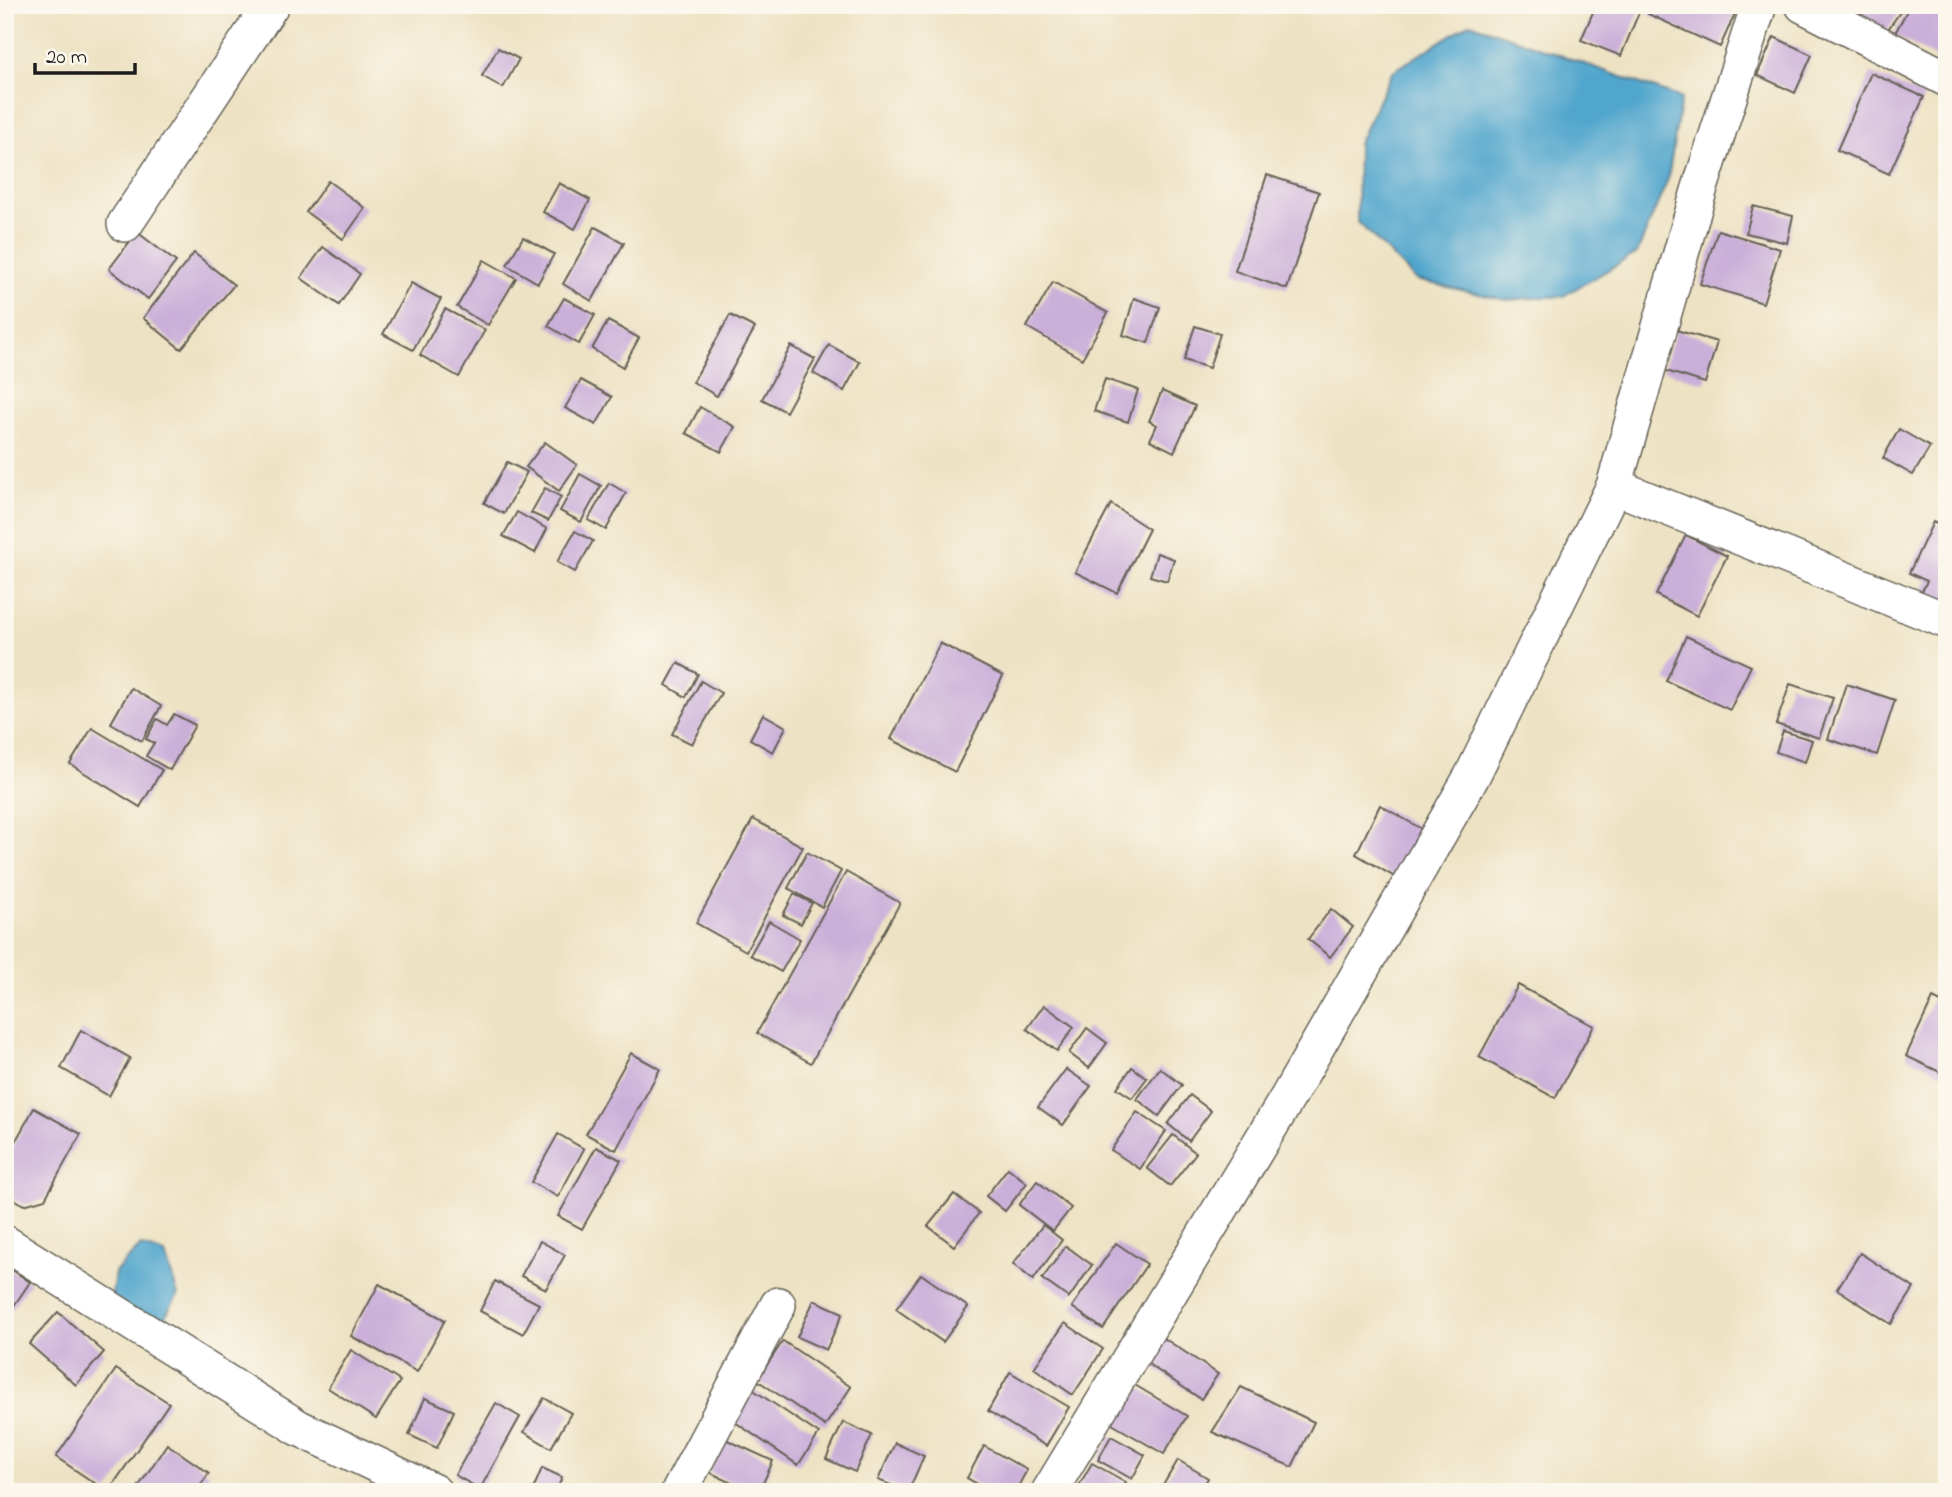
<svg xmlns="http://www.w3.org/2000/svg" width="1952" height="1497" font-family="'Indie Flower',sans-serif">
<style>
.water{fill:#51a6cd;stroke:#366174;stroke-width:2}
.building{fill:#caafd9}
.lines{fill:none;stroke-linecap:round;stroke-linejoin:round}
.minor-casing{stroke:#656156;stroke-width:38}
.minor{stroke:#fff;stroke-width:35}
</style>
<rect width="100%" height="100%" fill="#fbf7ec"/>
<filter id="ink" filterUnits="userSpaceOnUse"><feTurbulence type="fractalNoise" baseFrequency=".0143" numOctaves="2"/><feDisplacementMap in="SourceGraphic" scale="14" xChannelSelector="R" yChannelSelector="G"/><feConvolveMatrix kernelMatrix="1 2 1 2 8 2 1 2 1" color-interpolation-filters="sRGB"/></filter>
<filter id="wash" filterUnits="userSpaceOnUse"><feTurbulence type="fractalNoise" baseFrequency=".00686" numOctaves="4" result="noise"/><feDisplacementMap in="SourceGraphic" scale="28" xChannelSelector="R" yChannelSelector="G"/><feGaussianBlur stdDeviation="1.57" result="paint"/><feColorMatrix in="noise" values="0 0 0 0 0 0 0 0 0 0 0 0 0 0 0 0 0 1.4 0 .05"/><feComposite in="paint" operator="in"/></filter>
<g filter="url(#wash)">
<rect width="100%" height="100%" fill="#ede2c3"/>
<g class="water">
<path d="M1470,23l211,75 -13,81 -31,74 -74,43 -57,4 -90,-20 -59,-59 1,-77 34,-72z"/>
<path d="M141,1246l24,8 13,41 -14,23 -17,-2 -36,-16 4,-28z"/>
</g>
<g id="blocks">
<g class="building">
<path d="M1596,5h46l-21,51 -40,-16z"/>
<path d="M1652,5h87l-19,42 -72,-33z"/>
<path d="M1847,5h58l-19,27z"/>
<path d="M1910,5h25l12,6v38l-6,11 -47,-25z"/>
<path d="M1774,37l38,18 -17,38 -38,-18z"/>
<path d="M498,48l21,11 -16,29 -21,-12z"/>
<path d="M1871,73l53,24 -35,77 -52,-24z"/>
<path d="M1267,175l52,17 -32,97 -52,-18z"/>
<path d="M328,181l37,27 -22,31 -37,-27z"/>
<path d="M559,183l31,17 -15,29 -32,-17z"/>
<path d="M1753,206l40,10 -6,27 -41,-10z"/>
<path d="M595,227l29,16 -32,58 -29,-17z"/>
<path d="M1718,230l62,19 -17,54 -63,-19z"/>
<path d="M137,232l39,30 -28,37 -39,-30z"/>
<path d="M523,237l31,17 -16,29 -31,-18z"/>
<path d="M323,247l37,27 -21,31 -38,-27z"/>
<path d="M194,253l40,32 -53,64 -38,-31z"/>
<path d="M484,260l32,18 -28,47 -31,-18z"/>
<path d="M1053,282l55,31 -26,46 -55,-32z"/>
<path d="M411,283l30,16 -28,51 -30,-16z"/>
<path d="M564,298l31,17 -16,29 -31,-18z"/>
<path d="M1134,298l26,9 -12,36 -25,-8z"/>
<path d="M445,309l40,21 -26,47 -39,-22z"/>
<path d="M730,315l25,13 -38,68 -24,-14z"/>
<path d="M608,321l31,17 -16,29 -31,-18z"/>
<path d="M1195,326l25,8 -11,34 -25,-8z"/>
<path d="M1676,330l41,12 -12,41 -42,-13z"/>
<path d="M829,345l31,17 -16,29 -31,-18z"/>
<path d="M791,346l24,13 -29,53 -24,-13z"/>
<path d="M1105,379l33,11 -10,32 -34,-11z"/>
<path d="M581,380l31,17 -16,28 -31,-17z"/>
<path d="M1162,391l33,15 -21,46 -24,-12 7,-15 -8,-4z"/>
<path d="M700,407l35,20 -14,25 -35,-19z"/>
<path d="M1899,429l31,18 -17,28 -30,-17z"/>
<path d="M545,442l32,23 -18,26 -33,-24z"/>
<path d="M507,462l20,10 -23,42 -20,-11z"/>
<path d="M580,474l21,12 -20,36 -21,-11z"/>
<path d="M609,483l17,10 -20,37 -18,-10z"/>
<path d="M545,488l16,9 -13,24 -17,-8z"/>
<path d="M1111,504l38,25 -32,64 -42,-21z"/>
<path d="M517,512l30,17 -12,24 -32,-17z"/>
<path d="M1933,522l14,7v89l-31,-15 11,-22 -18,-8z"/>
<path d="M575,531l18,10 -18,31 -18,-10z"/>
<path d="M1686,535l41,21 -30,60 -41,-21z"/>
<path d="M1157,553l17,6 -7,22 -17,-5z"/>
<path d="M1686,636l65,30 -21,44 -64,-29z"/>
<path d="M940,643l63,33 -48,96 -64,-33z"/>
<path d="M678,663l20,11 -12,23 -20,-12z"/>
<path d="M701,681l20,12 -29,51 -20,-10z"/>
<path d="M1790,684l43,14 -14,40 -43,-14z"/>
<path d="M1846,684l49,16 -18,55 -49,-16z"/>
<path d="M131,688l30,18 -19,35 -31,-18z"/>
<path d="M174,714l21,11 -25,45 -24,-14 8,-13 -8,-4 11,-20 10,6z"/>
<path d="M763,714l23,13 -13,25 -23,-13z"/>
<path d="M92,728l70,42 -22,37 -70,-43z"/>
<path d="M1783,731l29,9 -7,22 -29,-10z"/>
<path d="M1380,805l52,30 -27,48 -49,-29z"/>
<path d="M753,819l50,28 -57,104 -50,-28z"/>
<path d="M807,852l34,19 -19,36 -34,-19z"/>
<path d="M846,872l54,31 -89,160 -54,-30z"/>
<path d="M794,894l18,9 -11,21 -18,-9z"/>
<path d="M1331,909l22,18 -23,30 -22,-18z"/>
<path d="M769,921l31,18 -19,33 -31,-17z"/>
<path d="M1518,985l76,41 -39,72 -76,-41z"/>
<path d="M1933,998l14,7 -3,69 -38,-18z"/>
<path d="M1044,1005l30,22 -17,24 -30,-22z"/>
<path d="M1087,1028l20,15 -18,25 -20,-15z"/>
<path d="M81,1030l49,28 -21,38 -48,-28z"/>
<path d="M631,1053l29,16 -44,81 -30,-16z"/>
<path d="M1132,1067l15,11 -15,20 -15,-10z"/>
<path d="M1160,1068l22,17 -23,31 -22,-17z"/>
<path d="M1066,1069l25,17 -28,39 -25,-18z"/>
<path d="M1190,1095l21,16 -22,30 -21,-17z"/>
<path d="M34,1108l47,26 -36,65 -21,6 -19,-10v-35z"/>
<path d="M1137,1112l29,19 -26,38 -29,-19z"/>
<path d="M558,1134l26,15 -26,48 -27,-15z"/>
<path d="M1173,1135l23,18 -26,33 -23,-18z"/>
<path d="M596,1147l25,13 -39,69 -24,-13z"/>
<path d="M1008,1168l19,15 -22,28 -19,-15z"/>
<path d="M1037,1181l34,27 -18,23 -34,-26z"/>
<path d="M954,1194l25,19 -25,33 -26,-20z"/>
<path d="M1043,1225l19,15 -29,40 -20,-16z"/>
<path d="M540,1241l25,14 -19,34 -25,-13z"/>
<path d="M1116,1243l31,21 -44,65 -31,-22z"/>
<path d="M1066,1246l26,19 -23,33 -27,-19z"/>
<path d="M1860,1253l54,35 -23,36 -54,-35z"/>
<path d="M5,1265l25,17 -25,37z"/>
<path d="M921,1274l47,33 -25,35 -47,-33z"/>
<path d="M495,1281l44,23 -16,30 -43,-23z"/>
<path d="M379,1284l66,36 -28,52 -66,-36z"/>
<path d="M814,1300l29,13 -17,37 -29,-13z"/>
<path d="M58,1312l46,40 -28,33 -47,-41z"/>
<path d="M1065,1323l38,26 -30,46 -39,-27z"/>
<path d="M1162,1337l56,37 -17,25 -56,-37z"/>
<path d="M783,1341l68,46 -26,39 -68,-46z"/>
<path d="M351,1350l49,31 -24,38 -48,-31z"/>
<path d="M116,1369l53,34 -61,89 -52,-35z"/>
<path d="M1010,1372l59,35 -23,39 -58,-35z"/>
<path d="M1128,1381l59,35 -23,38 -59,-34z"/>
<path d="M1241,1387l73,35 -22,45 -80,-35z"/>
<path d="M752,1389l67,45 -21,31 -66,-45z"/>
<path d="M425,1398l29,13 -17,37 -28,-13z"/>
<path d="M544,1398l27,15 -20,35 -27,-16z"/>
<path d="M496,1403l24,14 -40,72 -25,-14z"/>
<path d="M843,1422l29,13 -17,37 -29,-13z"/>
<path d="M1111,1436l34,19 -13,24 -34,-19z"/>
<path d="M725,1439l48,22 -14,31h-8l-42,-20z"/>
<path d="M895,1443l29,13 -16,36 -30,-12z"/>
<path d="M167,1444l42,29 -13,19h-61z"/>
<path d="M984,1446l43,24 -12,22h-23l-25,-14z"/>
<path d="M1178,1460l30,18 -8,14h-41z"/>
<path d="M1092,1463l34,19 -6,10h-33l-9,-5z"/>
<path d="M542,1468l20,9 -6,15h-24z"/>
</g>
</g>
</g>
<g filter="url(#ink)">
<use href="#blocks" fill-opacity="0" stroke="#656156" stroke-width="2"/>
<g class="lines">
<defs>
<g id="minor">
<path d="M1803,5l144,74"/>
<path d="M125,224l146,-219"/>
<path d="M1614,486l333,135"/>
<path d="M5,1243l294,185 135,64"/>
<path d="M679,1492l99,-187"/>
<path d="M1049,1492l239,-395 184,-321 142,-290 85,-295 60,-186"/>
</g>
</defs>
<use href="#minor" class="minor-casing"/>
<use href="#minor" class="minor"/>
</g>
</g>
<rect width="1952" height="1497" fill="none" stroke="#fbf7ec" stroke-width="28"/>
<path d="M35 63v10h100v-10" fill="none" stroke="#1c1c1c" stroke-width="3.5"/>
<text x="46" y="63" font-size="21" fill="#1c1c1c" stroke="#fbf7ec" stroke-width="5" paint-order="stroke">20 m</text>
</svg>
